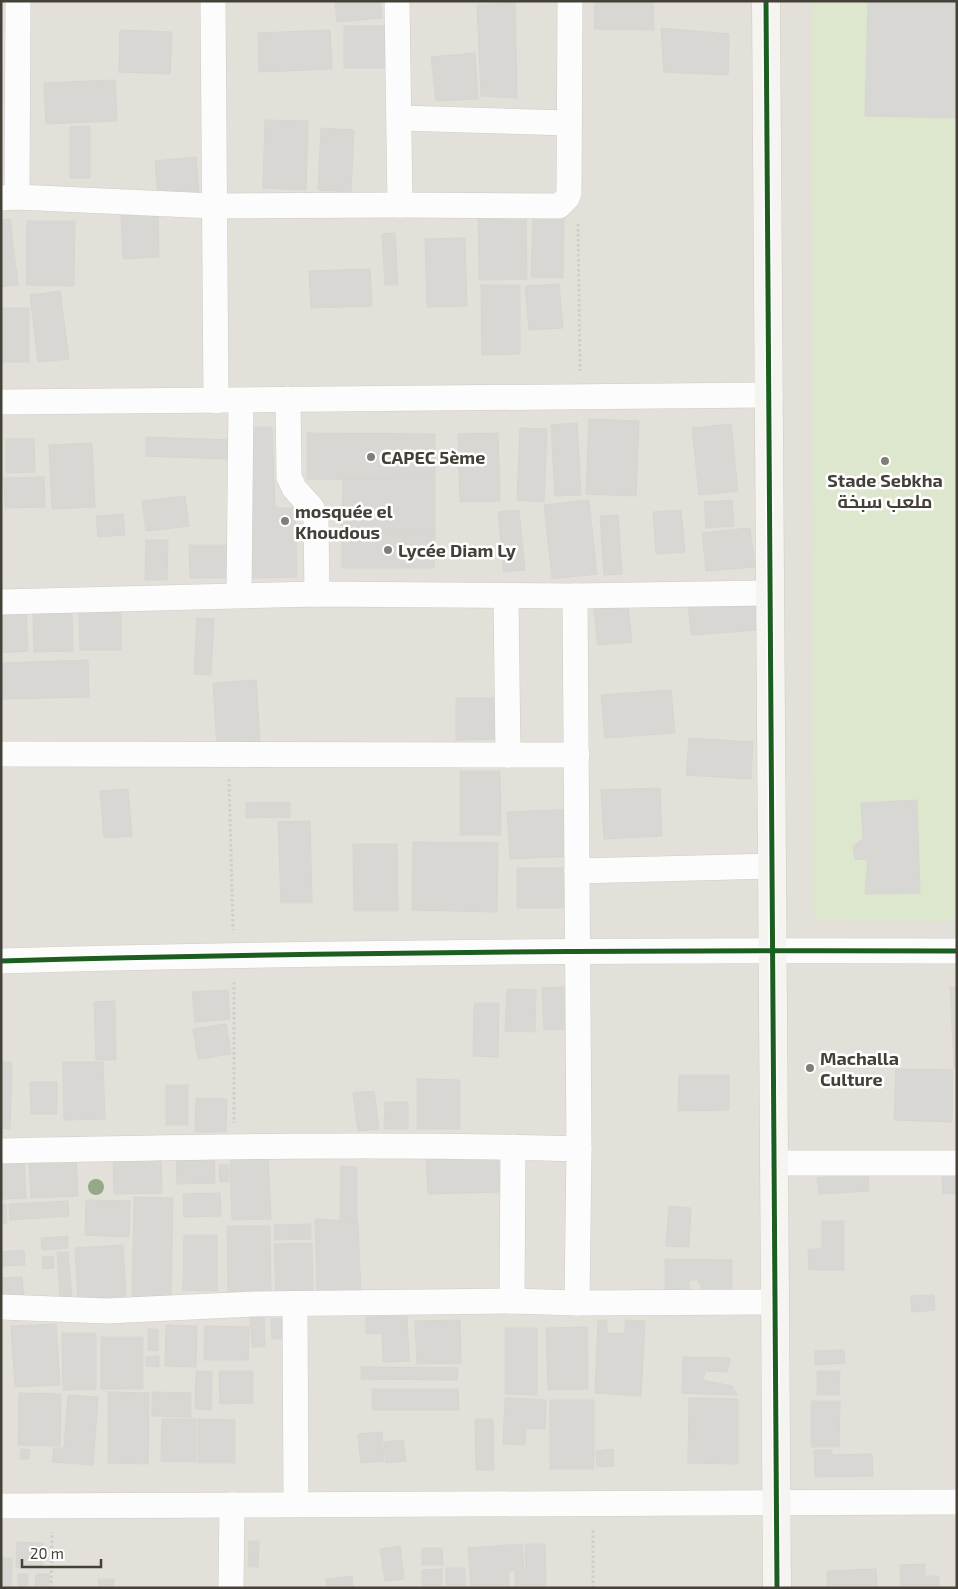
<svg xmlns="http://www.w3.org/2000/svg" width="958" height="1589" font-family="'Exo 2',Cairo,sans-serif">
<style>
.residential{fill:#e3e0d9}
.green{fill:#dde7ce}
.building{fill:#d9d7d3;stroke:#d8d5d1}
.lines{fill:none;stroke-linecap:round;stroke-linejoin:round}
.street-casing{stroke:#ceccc8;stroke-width:26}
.secondary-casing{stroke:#cecbc3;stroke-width:29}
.path{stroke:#d0cecc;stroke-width:3;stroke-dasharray:2.5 2.5;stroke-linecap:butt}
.street{stroke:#fdfcfc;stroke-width:25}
.secondary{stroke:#f5f4f0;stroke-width:28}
.cycleway-casing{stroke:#fff;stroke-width:8}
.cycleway{stroke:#1b5e20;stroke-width:5}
.tree{fill:#94a985}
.poi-dot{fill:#817d77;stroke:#fff;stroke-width:2}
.labels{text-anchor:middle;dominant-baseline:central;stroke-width:5;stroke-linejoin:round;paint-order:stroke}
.poi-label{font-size:18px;font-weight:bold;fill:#454038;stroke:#fff;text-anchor:start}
</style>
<rect width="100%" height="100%" fill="#f0eeeb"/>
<rect class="residential" x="1" y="1" width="956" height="1587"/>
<path class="green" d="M812,1h145v920l-144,-1z"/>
<g class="building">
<path d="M335,1h45l2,17 -45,4z"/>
<path d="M595,1h58l1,29 -60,-1z"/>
<path d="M868,1h89v117l-92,-2z"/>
<path d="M515,2l2,96 -36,-2 -4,-91z"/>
<rect x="344" y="26" width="48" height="42"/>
<path d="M661,28l68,6 -1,41 -64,-3z"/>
<path d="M120,30l52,2 -2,42 -51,-2z"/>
<path d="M330,30l2,39 -73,3 -1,-39z"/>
<path d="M475,53l3,46 -42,2 -5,-44z"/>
<path d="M115,80l2,41 -71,3 -2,-41z"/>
<path d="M265,120l43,1 -2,69 -43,-2z"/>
<path d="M90,126v52h-20v-51z"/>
<path d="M321,128l33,2 -3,62 -33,-2z"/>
<path d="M196,157l3,38 -41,3 -3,-37z"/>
<path d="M158,213l1,44 -36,2 -2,-44z"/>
<path d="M478,213h48l1,66 -48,1z"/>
<path d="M533,216l31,1 -1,61 -32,-1z"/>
<path d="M10,219l8,66 -17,2v-67z"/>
<path d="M27,221h48l-1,65 -48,-1z"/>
<path d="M395,233l3,52h-13l-3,-51z"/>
<path d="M465,238l2,68 -40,1 -2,-68z"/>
<path d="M370,269l2,37 -61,2 -2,-37z"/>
<path d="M559,284l4,44 -34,2 -4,-44z"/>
<path d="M481,285h39v69l-38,1z"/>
<path d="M60,291l9,68 -31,3 -8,-67z"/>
<rect x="1" y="308" width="28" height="54"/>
<path d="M589,419l50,2 -3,75 -50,-2z"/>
<path d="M577,423l4,72 -26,1 -4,-71z"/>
<path d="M731,424l7,67 -39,4 -7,-67z"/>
<path d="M247,427h25l3,81h20l2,69 -46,1z"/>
<path d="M520,428l27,1 -3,73 -27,-2z"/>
<path d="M307,433l128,1v46l-128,-1z"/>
<path d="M498,433l2,68 -40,1 -2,-68z"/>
<path d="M146,437l84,3 -1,19 -83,-3z"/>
<path d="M6,439h28l1,33 -29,1z"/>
<path d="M92,443l3,64 -43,2 -3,-64z"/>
<path d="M44,477l1,30 -40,1 -1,-30z"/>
<path d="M343,479l92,1v52l-93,-2z"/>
<path d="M185,496l4,30 -43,5 -4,-30z"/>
<path d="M589,500l8,74 -45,5 -8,-74z"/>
<path d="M732,500l2,26 -28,2 -2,-26z"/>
<path d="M519,510l6,60 -21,2 -6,-60z"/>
<path d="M681,510l4,42 -29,2 -3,-42z"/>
<path d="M123,514l2,21 -27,2 -2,-21z"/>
<path d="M618,515l4,59 -18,1 -4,-59z"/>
<path d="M750,528l5,39 -49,4 -4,-38z"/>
<path d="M342,530l93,2 -1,36h-92z"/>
<path d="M146,540h22l-1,40h-22z"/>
<path d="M189,545h38l1,33h-38z"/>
<path d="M757,595l3,35 -69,5 -3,-35z"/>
<path d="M627,598l5,44 -34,3 -5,-43z"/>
<path d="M26,607l2,44 -27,2v-45z"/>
<path d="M79,608h42v42h-41z"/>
<path d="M33,613h39l1,38 -39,1z"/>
<path d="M197,618l17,1 -3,56 -17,-1z"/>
<path d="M88,660l1,37 -88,2v-36z"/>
<path d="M256,680l4,62 -43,3 -4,-62z"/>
<path d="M671,690l4,43 -70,5 -4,-43z"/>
<path d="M456,698h44l1,41 -45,1z"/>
<path d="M689,738l64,4 -2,37 -65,-4z"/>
<path d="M460,771h40l1,64h-41z"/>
<path d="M660,788l2,48 -58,3 -3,-49z"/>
<path d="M128,789l4,47 -28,2 -4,-47z"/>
<path d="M917,800l3,93 -55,1 3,-34 -13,-1 -2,-13 10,-7 -2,-36z"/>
<path d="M290,802v15l-44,1v-15z"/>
<path d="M572,809l2,47 -64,3 -3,-47z"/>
<path d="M310,821l2,82h-31l-3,-81z"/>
<path d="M413,842l85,1 -1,69 -85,-2z"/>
<path d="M353,844h44l1,67h-44z"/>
<rect x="517" y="868" width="51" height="40"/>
<path d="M564,987l3,42 -23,1 -2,-42z"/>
<path d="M950,987h7v81h-3z"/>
<path d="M507,989l29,1 -1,42 -30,-1z"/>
<path d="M228,990l2,29 -35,3 -3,-30z"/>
<path d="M115,1001l1,59h-20l-2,-58z"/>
<path d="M474,1003h25l-1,54 -25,-1z"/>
<path d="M226,1024l5,30 -33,5 -5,-30z"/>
<path d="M1,1062h11l-2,67 -9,-1z"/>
<path d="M63,1062h40l2,57 -41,1z"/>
<path d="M896,1069l57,1 -1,52 -58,-2z"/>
<path d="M679,1075h50v35l-51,1z"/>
<path d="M417,1079l43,1v49h-43z"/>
<path d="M30,1082h27v32h-26z"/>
<rect x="166" y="1085" width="22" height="40"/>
<path d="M374,1091l5,38 -21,2 -5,-38z"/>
<path d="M196,1098l31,1 -1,33h-31z"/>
<path d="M385,1102h23v27h-24z"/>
<path d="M214,1151l1,32 -38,1 -1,-31z"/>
<path d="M498,1152l2,40 -72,2 -2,-39z"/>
<path d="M24,1154l2,44 -25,1v-44z"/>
<path d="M113,1155h48l1,38 -48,1z"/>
<path d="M76,1156l2,40 -47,2 -2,-39z"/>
<path d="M268,1158l3,61 -39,1 -2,-60z"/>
<path d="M219,1165h9l1,17h-9z"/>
<path d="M341,1166l16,1v54l-17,-1z"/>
<path d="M868,1173l1,18 -50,3 -2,-16z"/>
<path d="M942,1175h15v18l-14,1z"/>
<path d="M220,1193l1,23 -37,1 -1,-23z"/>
<path d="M134,1197l39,1 -2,100 -39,-1z"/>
<path d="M86,1200l44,1 -1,36 -44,-2z"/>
<path d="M68,1201l1,15 -59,4 -1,-16z"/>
<path d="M1,1204h5l1,19h-6z"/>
<path d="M669,1206l22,2 -2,39 -23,-1z"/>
<path d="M315,1219l43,3 3,74 -44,-1z"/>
<path d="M822,1221h22v49h-35l-1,-21h14z"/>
<path d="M311,1224v15l-36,1 -1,-15z"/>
<path d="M227,1226h43l1,67 -43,1z"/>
<path d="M184,1235h33v56l-34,-1z"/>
<path d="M68,1236v12l-26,2 -1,-12z"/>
<path d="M312,1243l1,51 -37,1 -2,-51z"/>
<path d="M123,1245l3,51 -48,3 -3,-51z"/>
<path d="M24,1250l1,15 -24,1v-14z"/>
<path d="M57,1252h11l4,44 -12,1z"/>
<path d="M53,1256l1,12 -11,1 -1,-12z"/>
<path d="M665,1259l67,1v36h-27l-7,-16h-9v15h-24z"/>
<path d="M22,1277l2,20 -23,2v-21z"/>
<path d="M934,1295l1,15 -23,2 -1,-16z"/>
<path d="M250,1316h14l1,31h-13z"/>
<path d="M407,1316l2,45 -26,1 -1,-29 -16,1v-17z"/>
<path d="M285,1318v21h-13l-1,-20z"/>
<path d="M460,1320l1,43 -44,1 -2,-43z"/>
<path d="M598,1320h9v13l18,1v-14l20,1 -4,75 -46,-3z"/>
<path d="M56,1324l4,61 -45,2 -4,-61z"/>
<path d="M166,1325l31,1 -1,41 -31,-1z"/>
<path d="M205,1326l44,1 -1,33h-44z"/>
<path d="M587,1327l1,62 -40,1 -2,-62z"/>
<path d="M505,1328h32v67l-32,-1z"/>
<path d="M148,1329h10v22l-10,-1z"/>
<path d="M62,1333h34v56l-33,1z"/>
<rect x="101" y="1337" width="42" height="52"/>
<path d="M844,1350l1,13 -30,2v-14z"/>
<path d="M159,1356v11l-13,-1v-9z"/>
<path d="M683,1357l47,1 -3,14 -21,-1 -4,9 30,6 5,9 -55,-2z"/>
<path d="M361,1367l97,1 -1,12 -96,-1z"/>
<path d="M196,1371l16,1 -1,38 -16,-1z"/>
<path d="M219,1371h34v32l-33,1z"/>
<path d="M817,1371h23l-1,24h-22z"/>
<path d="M372,1389h86l1,21h-87z"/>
<path d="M108,1392l41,1 -1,71 -40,-1z"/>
<path d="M152,1392l39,1v24l-39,-1z"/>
<path d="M19,1393l42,1 -1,52 -42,-1z"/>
<path d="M68,1395l30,2 -5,68 -41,-3 2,-14h10z"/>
<path d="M505,1398l41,2 -1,29 -19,-1 -1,17 -22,-1z"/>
<path d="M689,1398l49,1v65l-50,-1z"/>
<rect x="550" y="1400" width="44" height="69"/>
<path d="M811,1401h29l-1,46h-28z"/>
<path d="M162,1419h34v43l-35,-1z"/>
<path d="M198,1419l37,1v43h-37z"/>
<path d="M475,1419h18l1,51h-18z"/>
<path d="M382,1432l2,29 -23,2 -3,-29z"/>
<path d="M403,1440l3,21 -20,2 -2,-21z"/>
<path d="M21,1449l9,1 -1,9h-9z"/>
<path d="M613,1449l1,17 -17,1 -1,-16z"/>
<path d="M814,1450h18v5l40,-1 1,22 -58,1z"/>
<path d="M249,1541h10l-1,26h-10z"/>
<path d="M17,1542l26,1v25l-27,-1z"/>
<path d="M522,1544l2,26 -16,1 2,17h-39l-3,-40z"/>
<path d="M525,1544h20l1,44h-31v-17h11z"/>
<path d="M400,1546l4,33 -19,2 -5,-32z"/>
<path d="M422,1548h20l1,17h-21z"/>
<path d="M1,1558h11l-1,30h-10z"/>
<path d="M925,1564v12h14v12h-38l-1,-23z"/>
<rect x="446" y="1568" width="19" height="20"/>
<path d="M442,1569v19h-20v-18z"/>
<path d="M876,1569l1,19h-50v-17z"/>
<rect x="18" y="1574" width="10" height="14"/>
<path d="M36,1574h13v13l-14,-1z"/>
<path d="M352,1576l1,12h-26l-1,-9z"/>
<path d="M98,1579h16v9h-15z"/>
</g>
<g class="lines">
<defs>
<g id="street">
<path d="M213,1l3,400"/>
<path d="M397,1l3,204"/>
<path d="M399,118l170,5"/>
<path d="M17,197l1,-196"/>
<path d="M1,198l16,-1 196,9 187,-1 159,1 8,-8 2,-5 1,-192"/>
<path d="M288,399l1,78 5,11 18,20 4,11 1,75"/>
<path d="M1,402l769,-7"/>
<path d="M239,595l2,-194"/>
<path d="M506,596l2,159"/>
<path d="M575,596l4,553 -2,154"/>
<path d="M1,602l316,-8 258,2 195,-3"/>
<path d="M1,754l576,1"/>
<path d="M577,871l195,-5"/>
<path d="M1,961c319,-9 637,-11 956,-10"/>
<path d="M1,1151c193,-4 385,-8 578,-2"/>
<path d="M774,1163h183"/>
<path d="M512,1301l1,-154"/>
<path d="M295,1304l1,200"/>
<path d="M1,1307l106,4 147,-7 258,-3 65,2 198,-1"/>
<path d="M1,1506l956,-4"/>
<path d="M231,1588l1,-83"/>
</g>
<path id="secondary" d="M766,1l11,1587"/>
</defs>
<use href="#street" class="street-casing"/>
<use href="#secondary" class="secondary-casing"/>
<g class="path">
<path d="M578,224l2,147"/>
<path d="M229,779l4,151"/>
<path d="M234,982v141"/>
<path d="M51,1588l1,-56"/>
<path d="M593,1588v-59"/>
</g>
<use href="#street" class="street"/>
<use href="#secondary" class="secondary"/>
<defs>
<g id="cycleway">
<path d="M766,1l11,1587"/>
<path d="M1,961c319,-9 637,-11 956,-10"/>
</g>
</defs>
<use href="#cycleway" class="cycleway-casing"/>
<use href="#cycleway" class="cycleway"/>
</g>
<circle class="tree" cx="96" cy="1187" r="8"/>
<g class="poi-dot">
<circle cx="371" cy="457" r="5"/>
<circle cx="885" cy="461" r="5"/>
<circle cx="285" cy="521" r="5"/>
<circle cx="388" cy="550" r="5"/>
<circle cx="810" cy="1068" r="5"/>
</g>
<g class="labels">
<g class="poi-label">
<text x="381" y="457">CAPEC 5ème</text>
<text x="885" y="480" text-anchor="middle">Stade Sebkha<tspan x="885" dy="21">ملعب سبخة</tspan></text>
<text x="295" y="511">mosquée el<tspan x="295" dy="21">Khoudous</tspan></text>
<text x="398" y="550">Lycée Diam Ly</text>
<text x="820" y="1058">Machalla<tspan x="820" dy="21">Culture</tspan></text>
</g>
</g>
<rect width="958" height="1589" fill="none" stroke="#454038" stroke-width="5"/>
<path d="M22 1559v8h79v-8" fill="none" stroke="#454038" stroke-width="2.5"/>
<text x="30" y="1559" font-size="15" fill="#454038" stroke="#ffffff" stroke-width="4" paint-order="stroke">20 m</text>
</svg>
